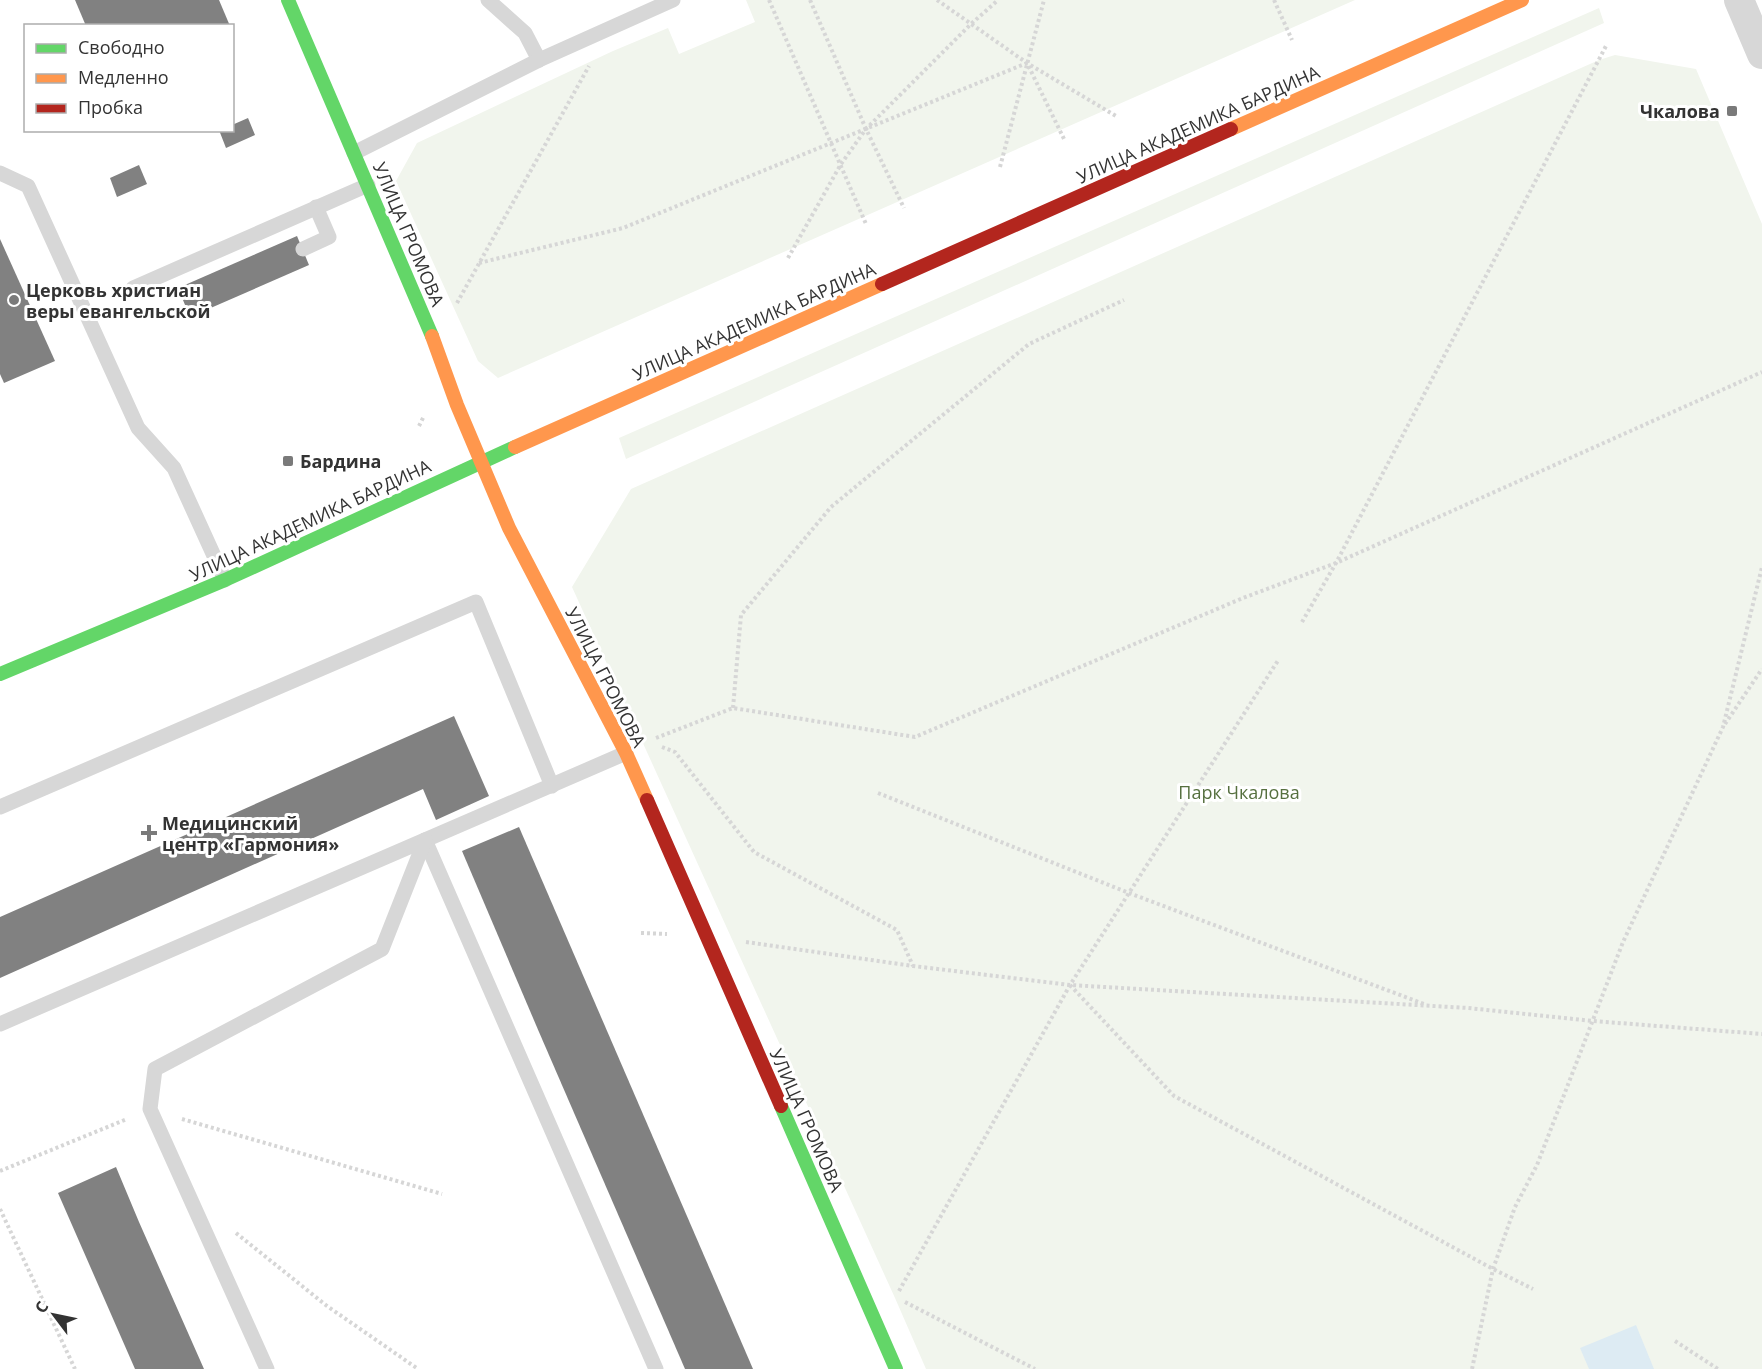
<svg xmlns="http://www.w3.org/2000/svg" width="1762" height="1369" font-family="'Open Sans',sans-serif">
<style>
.green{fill:#f1f5ed}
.water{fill:#ddebf3}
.building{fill:#818181}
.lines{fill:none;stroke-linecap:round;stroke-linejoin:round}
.path{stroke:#d6d6d6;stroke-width:4;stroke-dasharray:3 3;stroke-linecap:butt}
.lane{stroke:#d7d7d7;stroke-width:15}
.street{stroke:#d7d7d7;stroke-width:30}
.fast{stroke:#63d668;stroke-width:14}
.slow{stroke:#ff974d;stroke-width:14}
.jam{stroke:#b3261e;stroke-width:14}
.poi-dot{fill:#7a7a7a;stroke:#fff;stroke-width:2}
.labels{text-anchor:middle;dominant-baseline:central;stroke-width:6;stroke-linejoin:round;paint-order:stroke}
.poi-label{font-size:18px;font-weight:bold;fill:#333;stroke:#fff;text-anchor:start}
.street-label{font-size:18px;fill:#333;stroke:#fff}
.park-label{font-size:18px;fill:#56703f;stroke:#fff}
</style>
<rect width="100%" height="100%" fill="#fff"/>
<g class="green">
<path d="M746,0h609l-857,378 -20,-17 -82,-180 21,-38 196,-92 55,-23 11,26 76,-32z"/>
<path d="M1599,8l5,15 -978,436 -7,-21z"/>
<path d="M1615,55l81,14 66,155v1145h-836l-31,-71 -323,-711 59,-98 968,-429z"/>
</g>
<path class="water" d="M1636,1325l18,44h-65l-9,-21z"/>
<g class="building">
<path d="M75,0h144l11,26h-144z"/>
<path d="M248,118l7,17 -29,13 -7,-18h13v-5z"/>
<path d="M139,165l8,19 -30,13 -7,-19z"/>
<path d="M297,236l12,29 -119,52 -12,-29z"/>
<path d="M0,239l55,122 -51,22 -4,-9z"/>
<path d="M454,716l35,80 -53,24 -13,-31 -423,189v-61z"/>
<path d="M519,827l234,542h-68l-146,-337 -77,-181z"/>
<path d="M116,1167l23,55 65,147h-69l-77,-176z"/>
</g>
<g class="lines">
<g class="path">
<path d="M769,0l97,224"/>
<path d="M810,0l56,129 38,79"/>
<path d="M937,0l90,63 89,53"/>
<path d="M1274,0l18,40"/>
<path d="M1000,167l44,-167"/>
<path d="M788,258l53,-94 25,-35 105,-105 27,-24"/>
<path d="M479,263l144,-35 404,-165 37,76"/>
<path d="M457,303l132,-237"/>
<path d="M419,426l5,-10"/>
<path d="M1302,622l34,-59 271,-519"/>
<path d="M733,708l8,-93 90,-108 198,-163 95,-44"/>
<path d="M1725,724l37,-55"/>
<path d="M656,738l77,-30 182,29 328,-139 93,-35 426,-191"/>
<path d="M662,747l13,5 79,100 143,78 16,36"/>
<path d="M878,793l251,100 295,111"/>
<path d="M641,933l26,1"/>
<path d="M746,942l167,24 157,19 398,23 125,13 169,13"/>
<path d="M1070,985l104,111 319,173 40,20"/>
<path d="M182,1119l260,75"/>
<path d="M0,1171l127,-52"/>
<path d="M0,1209l75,160"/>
<path d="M236,1233l91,73 91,63"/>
<path d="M899,1291l171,-306 209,-326"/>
<path d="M905,1302l130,67"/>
<path d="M1675,1341l43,28"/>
<path d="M1472,1369l21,-100 22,-62 22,-42 86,-223 100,-215 39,-160"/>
</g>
<g class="lane">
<path d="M488,0l37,33 14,27"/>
<path d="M354,153l185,-93 134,-60"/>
<path d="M0,173l28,13 110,242 36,40 51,112"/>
<path d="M303,249l26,-12 -13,-30"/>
<path d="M133,288l235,-103"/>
<path d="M0,807l476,-205 76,184"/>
<path d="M425,840l231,529"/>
<path d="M0,1024l626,-271"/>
<path d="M267,1369l-117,-260 5,-40 227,-120 43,-109"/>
</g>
<path class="street" d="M1739,0l23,54"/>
<g class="fast">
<path d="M288,0l144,336"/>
<path d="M0,674l225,-94 290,-133"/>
<path d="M781,1106l115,263"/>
</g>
<g class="slow">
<path d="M1231,129l291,-129"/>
<path d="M432,336l25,69 52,123 117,225 21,47"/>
<path d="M515,447l367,-163"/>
</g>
<g class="jam">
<path d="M882,284l349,-155"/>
<path d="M647,800l134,306"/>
</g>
</g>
<g class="poi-dot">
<rect x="1726" y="105" width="12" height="12" rx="3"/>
<circle cx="14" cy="300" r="6"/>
<rect x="282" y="455" width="12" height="12" rx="3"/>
<path d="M146 824h6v6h6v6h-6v6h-6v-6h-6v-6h6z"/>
</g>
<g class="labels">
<g class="poi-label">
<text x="1720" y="111" text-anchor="end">Чкалова</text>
<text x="26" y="290">Церковь христиан<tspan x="26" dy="21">веры евангельской</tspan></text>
<text x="300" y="461">Бардина</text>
<text x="162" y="823">Медицинский<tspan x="162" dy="21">центр «Гармония»</tspan></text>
</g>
<g class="street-label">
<text transform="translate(1198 124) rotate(-24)">УЛИЦА АКАДЕМИКА БАРДИНА</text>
<text transform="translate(409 234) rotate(67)">УЛИЦА ГРОМОВА</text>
<text transform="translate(754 321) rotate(-24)">УЛИЦА АКАДЕМИКА БАРДИНА</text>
<text transform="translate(310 520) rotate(-25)">УЛИЦА АКАДЕМИКА БАРДИНА</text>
<text transform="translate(606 677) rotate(63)">УЛИЦА ГРОМОВА</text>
<text transform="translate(807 1120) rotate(66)">УЛИЦА ГРОМОВА</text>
</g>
<g class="park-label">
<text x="1239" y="792">Парк Чкалова</text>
</g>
</g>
<rect x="24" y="24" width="210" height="108" fill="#ffffff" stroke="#adadad" stroke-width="1.5"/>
<rect x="36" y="44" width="30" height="9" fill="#63d668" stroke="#adadad" stroke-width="1.5"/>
<text x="78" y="54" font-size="18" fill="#333333">Свободно</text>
<rect x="36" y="74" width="30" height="9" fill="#ff974d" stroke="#adadad" stroke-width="1.5"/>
<text x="78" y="84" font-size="18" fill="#333333">Медленно</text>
<rect x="36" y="104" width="30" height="9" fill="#b3261e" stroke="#adadad" stroke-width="1.5"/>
<text x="78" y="114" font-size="18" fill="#333333">Пробка</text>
<g transform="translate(54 1315) rotate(302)" stroke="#ffffff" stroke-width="4.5" paint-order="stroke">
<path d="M0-4.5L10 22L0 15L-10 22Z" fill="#333333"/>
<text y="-9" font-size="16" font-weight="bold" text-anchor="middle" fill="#333333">С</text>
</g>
</svg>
